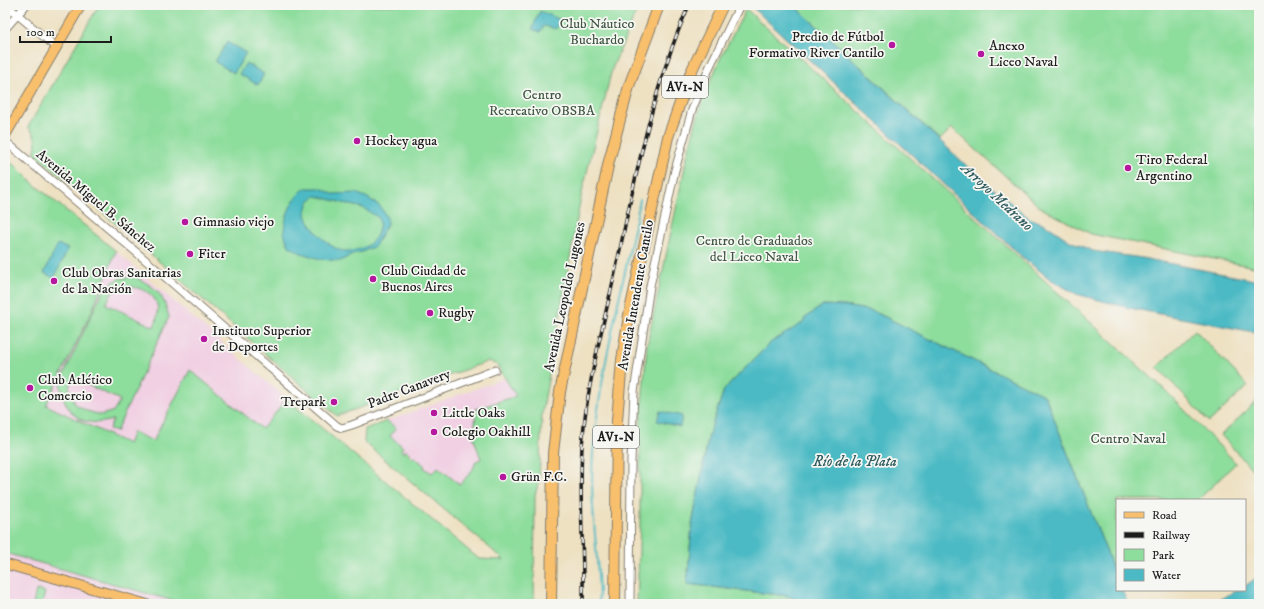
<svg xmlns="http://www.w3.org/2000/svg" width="1264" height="609" font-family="'IM FELL DW Pica',serif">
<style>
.built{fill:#f1d0e3}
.green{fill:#8ddd9c;stroke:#547c5c;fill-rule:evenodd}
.water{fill:#4cbac4;stroke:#346b70;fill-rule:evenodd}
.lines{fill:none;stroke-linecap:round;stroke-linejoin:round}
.stream{stroke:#4cbac4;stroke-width:2}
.minor-casing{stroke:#857e6f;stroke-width:9}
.major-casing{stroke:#857e6f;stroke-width:11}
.highway-casing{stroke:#857e6f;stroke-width:12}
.minor{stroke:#fff;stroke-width:7}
.major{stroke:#f8bf6c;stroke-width:9}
.highway{stroke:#f8bf6c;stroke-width:10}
.rail-casing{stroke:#1c1c1c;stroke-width:3.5}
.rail{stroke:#f6f6f2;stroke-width:2;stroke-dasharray:6;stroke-linecap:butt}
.poi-dot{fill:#b5179e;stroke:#f6f6f2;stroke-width:1.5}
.labels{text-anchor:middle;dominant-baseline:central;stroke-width:3.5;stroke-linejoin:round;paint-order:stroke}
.shield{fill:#f6f6f2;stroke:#5d5d5c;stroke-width:1}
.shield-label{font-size:13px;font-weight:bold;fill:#1c1c1c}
.park-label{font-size:14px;fill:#3e5642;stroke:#f6f6f2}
.poi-label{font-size:14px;fill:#1c1c1c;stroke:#f6f6f2;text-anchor:start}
.street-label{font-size:14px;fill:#1c1c1c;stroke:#f6f6f2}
.water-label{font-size:15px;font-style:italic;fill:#2f5b5f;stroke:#f6f6f2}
</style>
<rect width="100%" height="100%" fill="#f6f6f2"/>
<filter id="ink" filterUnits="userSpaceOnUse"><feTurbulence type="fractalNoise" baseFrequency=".025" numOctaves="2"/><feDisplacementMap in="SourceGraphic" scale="8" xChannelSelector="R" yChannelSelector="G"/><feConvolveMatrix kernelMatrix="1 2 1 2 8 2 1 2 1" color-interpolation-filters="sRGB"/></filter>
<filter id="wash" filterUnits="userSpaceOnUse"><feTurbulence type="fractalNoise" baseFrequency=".012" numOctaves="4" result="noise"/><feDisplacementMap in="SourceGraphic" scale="16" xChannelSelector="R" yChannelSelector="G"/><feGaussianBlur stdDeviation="0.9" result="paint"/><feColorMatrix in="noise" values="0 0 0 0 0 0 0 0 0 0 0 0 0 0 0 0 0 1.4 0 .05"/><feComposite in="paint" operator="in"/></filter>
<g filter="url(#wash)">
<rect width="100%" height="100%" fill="#eee1c2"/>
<g class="built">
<path d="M116,251l171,148 -25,30 -72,-59 -37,71 -25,3 -82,-39 46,-94z"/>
<path d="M505,378l11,18 -42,43 7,20 -5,2 -2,8 -14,16 -21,-18 -6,7 -9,-6 1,-1 -19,-17 -3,3 -3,-3 3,-3 -13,-11 -3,-15z"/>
<path d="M5,553l179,51h-179z"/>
</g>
<g class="green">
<path d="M99,5h540l-27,64 -31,128 -39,217 -3,67 -4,14 -1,109h-350l-179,-51v-379l5,-10h4l21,21 81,66 -24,60 -46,94 82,39 5,-12 20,9 37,-71 72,59 25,-30 192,160 25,1 -140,-118 1,-13 22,-8 9,7 -6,8 13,11 -2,3 2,3 3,-3 6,7h3l10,9 -1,2 8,5 6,-6 22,18 13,-16 3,-8 5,-2 -7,-20 2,-30 40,-13 -19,-31 -8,-4 -152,55 -303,-263c4,-11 1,-19 -6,-26z"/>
<path d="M794,5h465v263l-168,-34 -50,-26 -89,-80 -12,12z"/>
<path d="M746,9l419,381 71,73 -38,37h-81v78l-72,-182 -172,-85 -29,-5 -21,-1 -19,14 1,3 -35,21 -46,47 -15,44 -17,91 -5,59 101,12 19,8h-170l3,-84v-94l7,-81 41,-193 13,-48 18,-43z"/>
<path d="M135,277c22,11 28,16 34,40l-53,115 -7,-3 4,-9c-32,9 -49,-6 -53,-38l44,-94 16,-10zM125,286c26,2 40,15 29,41l-48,-23 6,-11zM72,378l48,22 -6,11 -13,4 -14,-4 -12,-7 -6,-16z"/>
<path d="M1195,330l53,56 -39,36 -52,-55z"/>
<path d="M1259,399v78l-38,-42z"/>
<path d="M36,590l9,2 -3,12h-9z"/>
</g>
<g class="water">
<path d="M750,5h44l187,174 48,39 16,6 25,17 23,10 49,7 117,23v52l-130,-25 -53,-14 -26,-15 -29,-23z"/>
<path d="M540,11l21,9 -5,9 -12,-3 -4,6 -8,-3z"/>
<path d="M227,42l19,11 -12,20 -19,-11z"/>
<path d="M246,63l18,11 -6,11 -19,-11z"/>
<path d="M306,188h15l12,6 23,-1 12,5 12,8 7,12v6l-12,22 -13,6 -10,2 -11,7 -21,-2 -19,-6 -12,-7c-2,-5 -5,-11 -5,-15 1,-16 9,-35 22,-43zM316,196l47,12 16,10c3,21 -12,33 -34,33 -13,0 -38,-25 -39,-38 0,-3 2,-8 3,-12z"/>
<path d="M58,244l10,5 -14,29 -10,-5z"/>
<path d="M823,305l21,1 29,5 172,85 72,182v12h5l5,12 3,2h-323l-19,-8 -101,-12 5,-59 17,-91 15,-44 46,-47 34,-21v-3z"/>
<path d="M660,411l22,5 -2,11 -23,-6z"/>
<path d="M1259,576v28h-48l26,-14h8v-4z"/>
</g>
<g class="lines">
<path class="stream" d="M599,604c0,-51 -10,-100 -6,-151 7,-86 31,-169 47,-253"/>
</g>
</g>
<g filter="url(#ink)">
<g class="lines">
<defs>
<g id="minor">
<path d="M6,5l50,42"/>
<path d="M5,29l21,-24"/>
<path d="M5,141l144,122 188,163 5,2 10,-3 143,-55"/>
<path d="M630,604l1,-143 3,-69 16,-106 25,-116 17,-60 18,-44 30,-61"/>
</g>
<g id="major">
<path d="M5,136l76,-131"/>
<path d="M5,564l141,40"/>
</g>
<g id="highway">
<path d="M551,604l2,-151 7,-61 49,-231 20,-75 30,-81"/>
<path d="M615,604l2,-184 5,-60 7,-45 39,-178 23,-65 32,-67"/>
</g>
</defs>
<use href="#minor" class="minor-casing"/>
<use href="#major" class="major-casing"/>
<use href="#highway" class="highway-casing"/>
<use href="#minor" class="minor"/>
<use href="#major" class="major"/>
<use href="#highway" class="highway"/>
<defs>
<path id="rail" d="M583,604c1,-52 -4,-105 -1,-157 4,-60 21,-120 34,-179 19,-89 36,-179 73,-263"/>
</defs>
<use href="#rail" class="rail-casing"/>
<use href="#rail" class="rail"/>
</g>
</g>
<g class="poi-dot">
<circle cx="892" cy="45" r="4"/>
<circle cx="981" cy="54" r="4"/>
<circle cx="357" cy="141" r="4"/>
<circle cx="1128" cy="168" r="4"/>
<circle cx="185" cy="222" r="4"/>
<circle cx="190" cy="254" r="4"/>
<circle cx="373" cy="279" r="4"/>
<circle cx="54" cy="281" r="4"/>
<circle cx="430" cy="313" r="4"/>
<circle cx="204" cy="339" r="4"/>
<circle cx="30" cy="388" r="4"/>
<circle cx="334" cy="402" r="4"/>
<circle cx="434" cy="413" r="4"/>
<circle cx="434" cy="432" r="4"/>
<circle cx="503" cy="477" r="4"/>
</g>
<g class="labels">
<g class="shield">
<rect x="662" y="76" width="46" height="22" rx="3"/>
<rect x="593" y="426" width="46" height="22" rx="3"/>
</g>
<g class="shield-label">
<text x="685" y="87">AV1-N</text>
<text x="616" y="437">AV1-N</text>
</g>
<g class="park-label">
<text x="597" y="24">Club Náutico<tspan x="597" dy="16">Buchardo</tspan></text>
<text x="542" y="95">Centro<tspan x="542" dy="16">Recreativo OBSBA</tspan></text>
<text x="754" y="241">Centro de Graduados<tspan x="754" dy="16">del Liceo Naval</tspan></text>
<text x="1128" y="439">Centro Naval</text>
</g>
<g class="poi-label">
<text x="884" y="37" text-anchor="end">Predio de Fútbol<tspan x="884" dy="16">Formativo River Cantilo</tspan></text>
<text x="989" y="46">Anexo<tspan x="989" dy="16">Liceo Naval</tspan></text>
<text x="365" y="141">Hockey agua</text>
<text x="1136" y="160">Tiro Federal<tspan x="1136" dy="16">Argentino</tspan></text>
<text x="193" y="222">Gimnasio viejo</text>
<text x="198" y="254">Fiter</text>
<text x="381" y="271">Club Ciudad de<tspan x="381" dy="16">Buenos Aires</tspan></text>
<text x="62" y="273">Club Obras Sanitarias<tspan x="62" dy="16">de la Nación</tspan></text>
<text x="438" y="313">Rugby</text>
<text x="212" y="331">Instituto Superior<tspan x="212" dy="16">de Deportes</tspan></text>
<text x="38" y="380">Club Atlético<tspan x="38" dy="16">Comercio</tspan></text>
<text x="326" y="402" text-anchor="end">Trepark</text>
<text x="442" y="413">Little Oaks</text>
<text x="442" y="432">Colegio Oakhill</text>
<text x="511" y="477">Grün F.C.</text>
</g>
<g class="street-label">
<text transform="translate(96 201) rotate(40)">Avenida Miguel B. Sánchez</text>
<text transform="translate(636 295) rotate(-80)">Avenida Intendente Cantilo</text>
<text transform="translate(565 297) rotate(-78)">Avenida Leopoldo Lugones</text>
<text transform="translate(409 389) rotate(-21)">Padre Canavery</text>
</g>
<g class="water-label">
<text transform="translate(997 197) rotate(43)">Arroyo Medrano</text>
<text x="855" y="461">Río de la Plata</text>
</g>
</g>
<rect width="1264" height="609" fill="none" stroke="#f6f6f2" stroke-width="20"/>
<rect x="1116" y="499" width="130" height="92" fill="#f6f6f2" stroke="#9f9f9c"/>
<rect x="1124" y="512" width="20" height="6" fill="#f8bf6c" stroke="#9f9f9c"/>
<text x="1152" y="519" font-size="12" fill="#1c1c1c">Road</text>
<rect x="1124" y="532" width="20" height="6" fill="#1c1c1c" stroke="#9f9f9c"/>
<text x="1152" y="539" font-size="12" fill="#1c1c1c">Railway</text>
<rect x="1124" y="549" width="20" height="12" fill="#8ddd9c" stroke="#9f9f9c"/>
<text x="1152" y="559" font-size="12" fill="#1c1c1c">Park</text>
<rect x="1124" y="569" width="20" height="12" fill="#4cbac4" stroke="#9f9f9c"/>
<text x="1152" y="579" font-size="12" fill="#1c1c1c">Water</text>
<path d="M20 36v6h91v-6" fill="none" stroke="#1c1c1c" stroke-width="2"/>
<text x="26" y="36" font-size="12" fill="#1c1c1c" stroke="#f6f6f2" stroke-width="3" paint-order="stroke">100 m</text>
</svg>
